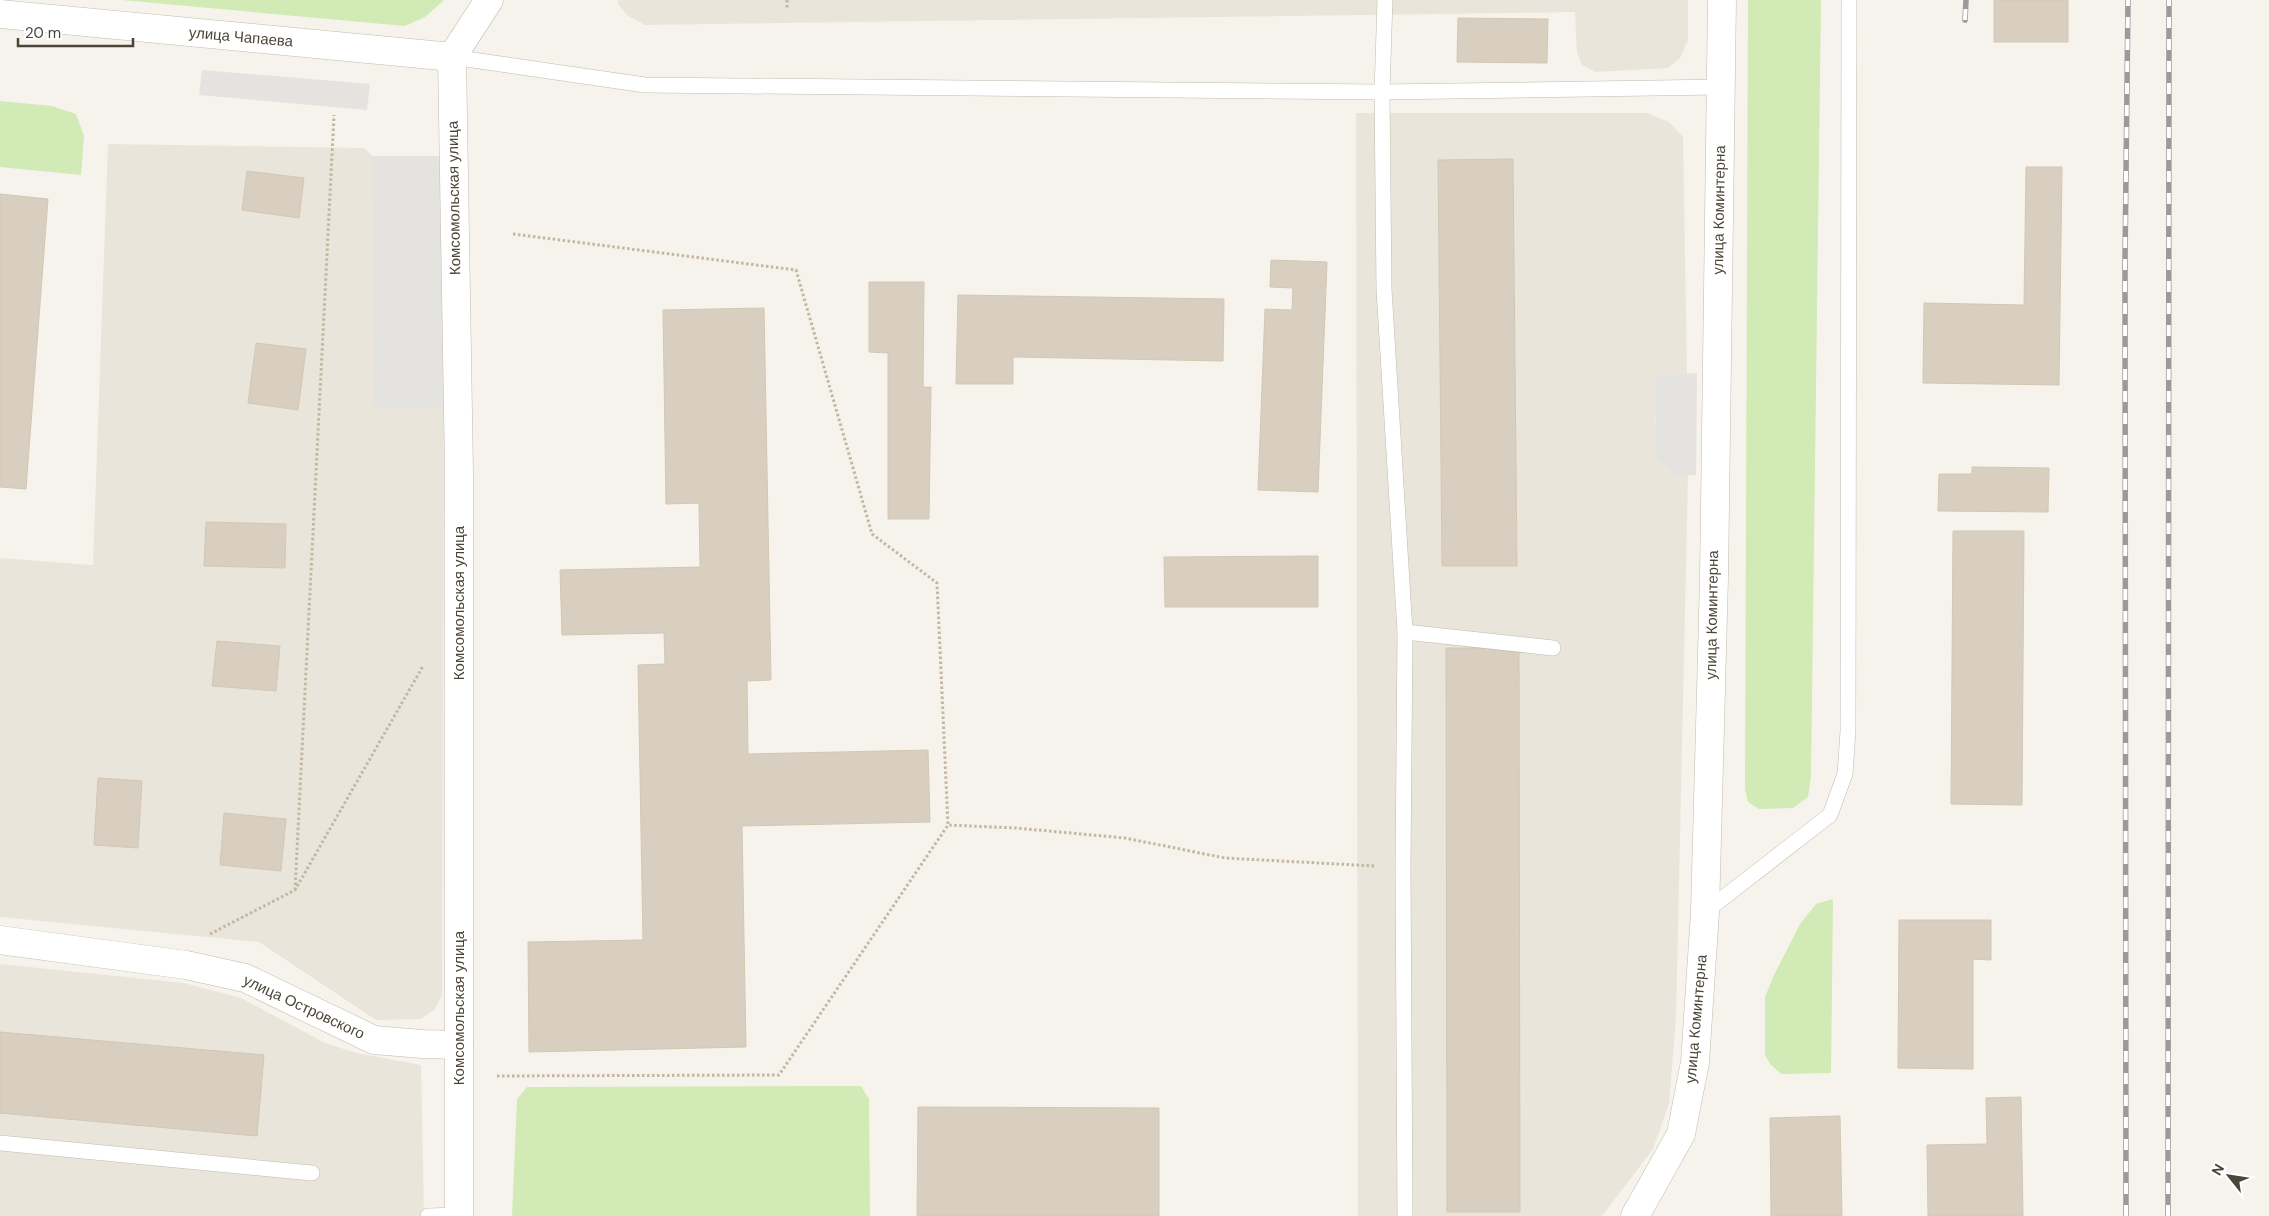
<svg xmlns="http://www.w3.org/2000/svg" width="2269" height="1216" font-family="'DM Sans',sans-serif">
<style>
.residential{fill:#eae5da}
.green{fill:#d2eab5}
.parking{fill:#e5e3e0}
.building{fill:#d8cfc1;stroke:#d3c7b4}
.lines{fill:none;stroke-linecap:round;stroke-linejoin:round}
.service-casing{stroke:#c2bbae;stroke-width:16}
.minor-casing{stroke:#c2bbae;stroke-width:29}
.tertiary-casing{stroke:#c2bbae;stroke-width:29}
.path{stroke:#c4b79f;stroke-width:3;stroke-dasharray:2.5 2.5;stroke-linecap:butt}
.service{stroke:#fff;stroke-width:15}
.minor{stroke:#fff;stroke-width:28}
.tertiary{stroke:#fff;stroke-width:28}
.rail-casing{stroke:#9a9a9a;stroke-width:5.5}
.rail{stroke:#fff;stroke-width:4;stroke-dasharray:11;stroke-linecap:butt}
.labels{text-anchor:middle;dominant-baseline:central;stroke-width:4.5;stroke-linejoin:round;paint-order:stroke}
.street-label{font-size:15px;fill:#4b4439;stroke:#fff}
</style>
<rect width="100%" height="100%" fill="#f6f3ec"/>
<g class="residential">
<path d="M618,0h1070v40l-8,18 -12,10 -73,4 -13,-7 -5,-12 -2,-41 -930,13 -17,-9 -10,-12z"/>
<path d="M1356,113h291l22,9 14,15 4,237 -32,2 1,82 19,18 13,-1 -12,543 -7,86 -16,45 -51,67h-244z"/>
<path d="M108,144l256,4 8,8 1,251h71l-2,589 -8,14 -13,9 -45,1 -117,-78 -259,-25v-359l93,7z"/>
<path d="M0,964l184,19 57,15 84,45 31,10 65,12 3,151h-424z"/>
</g>
<g class="green">
<path d="M122,0h322l-19,17 -20,9z"/>
<path d="M1748,0h73l-10,776 -3,21 -15,11 -34,1 -11,-7 -3,-13z"/>
<path d="M0,101l52,5 24,8 8,22 -3,39 -81,-8z"/>
<path d="M1833,899l-2,174 -50,1 -11,-10 -5,-9v-58l9,-22 26,-51 16,-20z"/>
<path d="M861,1086l8,13 1,117h-358l5,-117 10,-12z"/>
</g>
<g class="parking">
<path d="M202,70l168,14 -3,26 -168,-15z"/>
<path d="M372,156h71l1,251h-71z"/>
<path d="M1697,373l-1,102 -21,1 -19,-18 -1,-82z"/>
</g>
<g class="building">
<rect x="1994" y="0" width="74" height="42"/>
<path d="M1458,18l90,1 -1,44 -90,-1z"/>
<path d="M1513,159l4,407h-75l-4,-406z"/>
<path d="M2026,167h36l-3,218 -136,-2 1,-80 100,2z"/>
<path d="M247,171l57,7 -5,40 -57,-8z"/>
<path d="M0,194l48,5 -22,290 -26,-2z"/>
<path d="M1271,260l56,2 -9,230 -60,-2 7,-181 27,1 1,-22 -23,-1z"/>
<path d="M869,282h55l-1,105h8l-2,132h-41v-166l-19,-1z"/>
<path d="M958,295l266,4 -1,62 -210,-4v27h-57z"/>
<path d="M764,308l7,372 -24,1 1,73 180,-4 2,72 -188,4 4,221 -217,5 -1,-110 115,-2 -5,-275 27,-1 -1,-31 -102,2 -2,-65 140,-3 -1,-64 -33,1 -3,-194z"/>
<path d="M256,343l50,6 -8,61 -50,-7z"/>
<path d="M1972,467l77,1 -1,44 -110,-1 1,-37h33z"/>
<path d="M206,522l80,2 -1,44 -81,-2z"/>
<path d="M1953,531h71l-2,274 -71,-1z"/>
<path d="M1318,556v51h-153l-1,-50z"/>
<path d="M217,641l63,5 -4,45 -64,-5z"/>
<path d="M1446,648h73l1,564h-73z"/>
<path d="M98,778l44,3 -4,67 -44,-3z"/>
<path d="M224,813l62,6 -5,52 -61,-6z"/>
<path d="M1899,920h92v40l-18,-1v110l-75,-1z"/>
<path d="M0,1032l264,23 -7,81 -257,-23z"/>
<path d="M2021,1097l2,119h-95l-1,-71 60,-1 -1,-46z"/>
<path d="M918,1107l241,1v108h-242z"/>
<path d="M1840,1116l2,100h-71l-1,-98z"/>
</g>
<g class="lines">
<defs>
<g id="service">
<path d="M1385,0l-3,92 2,197 21,343 -2,235 2,349"/>
<path d="M452,57l193,28 737,7 339,-5"/>
<path d="M1405,632l148,16"/>
<path d="M1705,912l125,-97 15,-41 3,-43 1,-731"/>
<path d="M0,1143l312,30"/>
<path d="M428,1216l31,-1"/>
</g>
<g id="minor">
<path d="M0,14l452,43"/>
<path d="M0,940l186,25 59,13 129,62 48,4 37,1"/>
<path d="M459,1216v-744l-7,-415 37,-57"/>
</g>
<path id="tertiary" d="M1635,1216l46,-82 14,-72 10,-150 9,-334 8,-578"/>
</defs>
<use href="#service" class="service-casing"/>
<use href="#minor" class="minor-casing"/>
<use href="#tertiary" class="tertiary-casing"/>
<g class="path">
<path d="M787,0v8"/>
<path d="M513,234l283,36 76,264 65,49 11,242"/>
<path d="M295,890l39,-775"/>
<path d="M210,934l85,-44 128,-224"/>
<path d="M497,1076l282,-1 169,-250 68,3 109,10 100,20 150,8"/>
</g>
<use href="#service" class="service"/>
<use href="#minor" class="minor"/>
<use href="#tertiary" class="tertiary"/>
<defs>
<g id="rail">
<path d="M1965,20l1,-20"/>
<path d="M2126,1216l-1,-954 3,-262"/>
<path d="M2168,1216l1,-1216"/>
</g>
</defs>
<use href="#rail" class="rail-casing"/>
<use href="#rail" class="rail"/>
</g>
<g class="labels">
<g class="street-label">
<text transform="translate(241 37) rotate(5)">улица Чапаева</text>
<text transform="translate(454 198) rotate(-91)">Комсомольская улица</text>
<text transform="translate(1719 210) rotate(-89)">улица Коминтерна</text>
<text transform="translate(459 603) rotate(-90)">Комсомольская улица</text>
<text transform="translate(1712 615) rotate(-89)">улица Коминтерна</text>
<text transform="translate(304 1007) rotate(25)">улица Островского</text>
<text transform="translate(459 1008) rotate(-90)">Комсомольская улица</text>
<text transform="translate(1696 1019) rotate(-85)">улица Коминтерна</text>
</g>
</g>
<g transform="translate(2229 1176) rotate(300)" stroke="#ffffff" stroke-width="4" paint-order="stroke">
<path d="M0-4L9 19L0 12L-9 19Z" fill="#4b4439"/>
<text y="-8" font-size="14" font-weight="bold" text-anchor="middle" fill="#4b4439">N</text>
</g>
<path d="M18 38v8h115v-8" fill="none" stroke="#4b4439" stroke-width="2.5"/>
<text x="25" y="38" font-size="15" fill="#4b4439" stroke="#ffffff" stroke-width="4" paint-order="stroke">20 m</text>
</svg>
